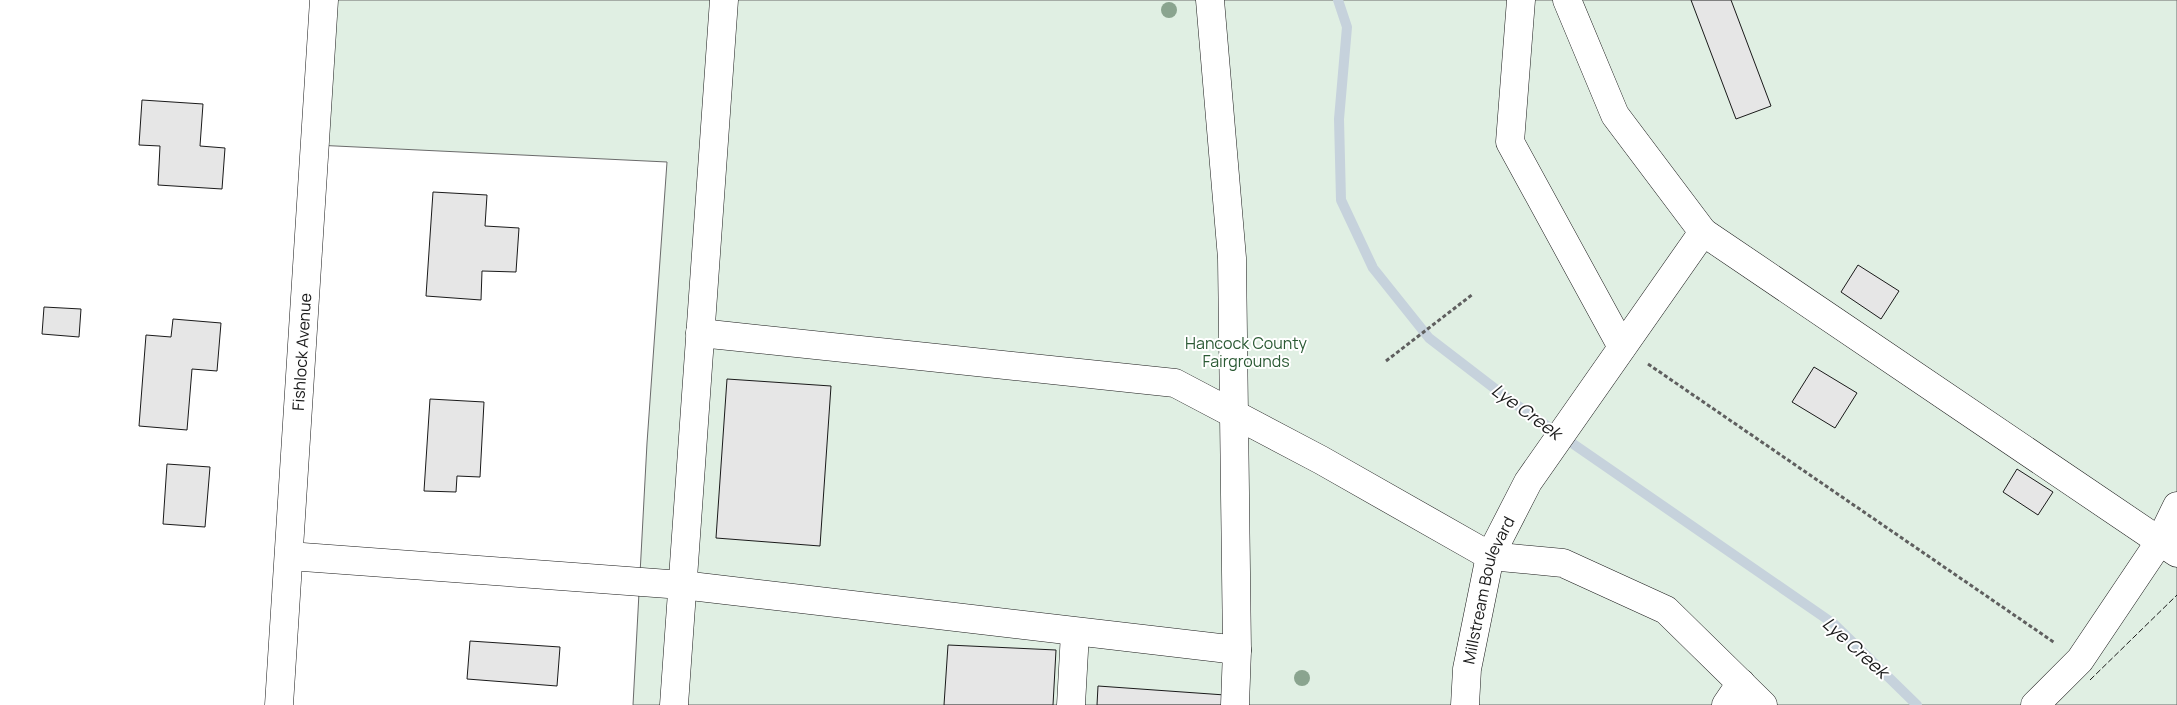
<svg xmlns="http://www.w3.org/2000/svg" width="2177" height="705" font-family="Manrope,sans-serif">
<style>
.green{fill:#e0efe3;stroke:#6a6a6a}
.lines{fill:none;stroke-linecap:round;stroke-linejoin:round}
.stream{stroke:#c6d2dc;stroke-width:10}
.building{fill:#e6e6e6;stroke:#1a1a1a}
.minor-casing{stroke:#1a1a1a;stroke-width:29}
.path{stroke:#5f5f5f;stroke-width:3;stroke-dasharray:4 2.5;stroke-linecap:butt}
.minor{stroke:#fff;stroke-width:28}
.fence{stroke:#1a1a1a;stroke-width:1;stroke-dasharray:6 2.5;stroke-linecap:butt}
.tree{fill:#8aa48f}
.labels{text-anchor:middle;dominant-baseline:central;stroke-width:4;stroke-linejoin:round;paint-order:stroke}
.park-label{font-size:16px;fill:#2b5a34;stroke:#fff}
.street-label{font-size:16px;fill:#1a1a1a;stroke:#fff}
.water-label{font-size:18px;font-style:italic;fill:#1a1a1a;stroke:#fff}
</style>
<rect width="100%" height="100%" fill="#fff"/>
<path class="green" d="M325,0h1852v705h-1544l14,-262 20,-281 -352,-17z"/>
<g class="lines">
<path class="stream" d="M1338,0l9,27 -8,92 2,81 32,68 56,70 82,63 323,223 83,81"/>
</g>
<g class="building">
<path d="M1691,0h40l40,106 -35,13z"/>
<path d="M142,100l61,4 -3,42 25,2 -3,41 -64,-4 2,-39 -21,-1z"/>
<path d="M433,192l54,3 -2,31 34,2 -3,44 -34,-1 -1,29 -55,-4z"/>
<path d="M1858,265l41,26 -18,28 -40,-27z"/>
<path d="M44,307l37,2 -2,28 -37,-3z"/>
<path d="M173,319l48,4 -4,48 -25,-2 -5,61 -48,-4 7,-91 25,2z"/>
<path d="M1814,367l43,26 -22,35 -43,-26z"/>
<path d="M727,379l104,7 -11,160 -104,-8z"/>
<path d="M430,399l54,3 -4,75 -23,-1 -1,16 -32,-1z"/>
<path d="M167,464l43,3 -5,60 -42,-3z"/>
<path d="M2017,469l36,23 -15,23 -35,-23z"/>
<path d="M470,641l90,6 -3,39 -90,-7z"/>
<path d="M948,645l108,5 -3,55h-109z"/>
<path d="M1098,686l127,9v10h-128z"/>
</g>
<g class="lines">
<defs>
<g id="minor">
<path d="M1521,0l-11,142 112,205"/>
<path d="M1567,0l48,115 88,117"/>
<path d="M700,333l475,50 146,77 169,96 73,7 103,47 97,95"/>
<path d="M289,556l393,29 555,65 -5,-392 -22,-258"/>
<path id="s1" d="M279,705l45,-705"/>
<path d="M674,705l50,-705"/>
<path d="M1071,705l4,-72"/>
<path d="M1235,705l2,-55"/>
<path id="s2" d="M1465,705l2,-36 23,-113 38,-74 175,-250 474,321"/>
<path d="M1726,705l15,-22"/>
<path d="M2035,705l45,-45 80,-119 17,-35"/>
</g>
</defs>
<use href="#minor" class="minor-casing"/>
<g class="path">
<path d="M1386,361l87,-67"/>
<path d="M1648,364l407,279"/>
</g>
<use href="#minor" class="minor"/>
<path class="fence" d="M2090,680l87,-85"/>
</g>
<g class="tree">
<circle cx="1169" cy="10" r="8"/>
<circle cx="1302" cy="678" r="8"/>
</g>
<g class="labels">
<g class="park-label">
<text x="1246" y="343">Hancock County<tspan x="1246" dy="18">Fairgrounds</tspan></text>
</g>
<g class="street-label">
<text stroke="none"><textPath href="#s1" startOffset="354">Fishlock Avenue</textPath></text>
<text stroke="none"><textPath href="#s2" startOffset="118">Millstream Boulevard</textPath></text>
</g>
<g class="water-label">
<text transform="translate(1527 411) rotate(36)">Lye Creek</text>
<text transform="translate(1856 647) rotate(42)">Lye Creek</text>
</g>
</g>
</svg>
